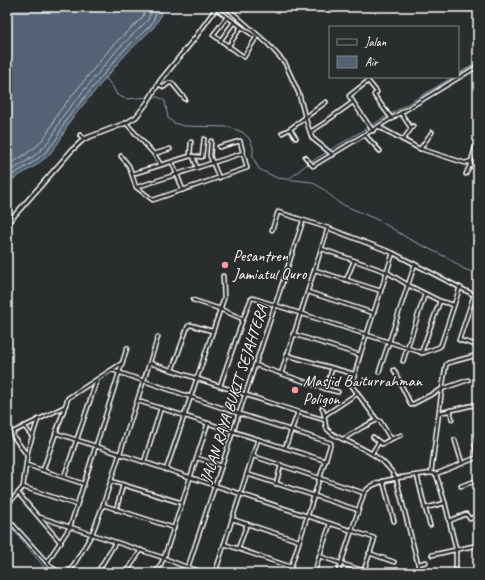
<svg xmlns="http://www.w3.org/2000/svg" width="485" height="580" font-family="Caveat,sans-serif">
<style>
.water{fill:#526474;stroke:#97a2ac}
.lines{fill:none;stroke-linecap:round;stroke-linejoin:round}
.shore{stroke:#bac1c7;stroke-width:1}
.stream{stroke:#97a2ac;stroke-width:1}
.minor-casing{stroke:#fff;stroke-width:5.5}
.tertiary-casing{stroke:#fff;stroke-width:6}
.minor{stroke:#2a2d2e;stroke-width:2.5}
.tertiary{stroke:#2a2d2e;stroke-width:3}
.poi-dot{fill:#ff9aa2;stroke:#2a2d2e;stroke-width:1.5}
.labels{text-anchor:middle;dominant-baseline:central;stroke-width:3;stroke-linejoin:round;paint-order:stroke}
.poi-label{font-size:16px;fill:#fff;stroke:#2a2d2e;text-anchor:start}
.street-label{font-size:16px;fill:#fff;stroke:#2a2d2e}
</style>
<rect width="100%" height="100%" fill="#2a2d2e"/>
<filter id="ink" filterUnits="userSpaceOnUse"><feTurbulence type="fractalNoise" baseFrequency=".025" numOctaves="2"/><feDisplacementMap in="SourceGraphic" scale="8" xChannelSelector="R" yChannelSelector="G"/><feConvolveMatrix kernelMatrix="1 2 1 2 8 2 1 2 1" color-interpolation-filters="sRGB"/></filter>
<g filter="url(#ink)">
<path class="water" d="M7,7h156l-4,12 -5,8 -29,28 -56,67 -10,20 -11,14 -13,10 -28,17z"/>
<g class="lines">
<g class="shore">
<path d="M7,166l19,-12 12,-9 9,-11 11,-21 55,-68 29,-27 5,-11"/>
<path d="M7,173l23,-14 12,-10 10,-12 10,-20 56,-68 29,-28 7,-14"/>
<path d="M7,178l25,-15 13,-10 11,-13 10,-20 56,-68 29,-27 8,-18"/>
</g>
<g class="stream">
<path d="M458,74l20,-12"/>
<path d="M105,77l8,10 4,8 9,4 23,-2"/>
<path d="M152,97h6l7,4 3,17 6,5 10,3 45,1 13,5 7,6 4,9v11l6,11 18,9 35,4 11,7 16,14 41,18 29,18 39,19 16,11 14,5"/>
<path d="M330,150l123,-73"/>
<path d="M289,179l17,-14 21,-13"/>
<path d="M7,522l42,51"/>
</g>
<defs>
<g id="minor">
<path d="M226,7l41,36 18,20 14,31 6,23 7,21 21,17"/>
<path d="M216,9c13,9 26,19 40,28v1l-12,19 -31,-22 14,-18"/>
<path d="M220,41l14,-19"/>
<path d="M228,47l13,-20"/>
<path d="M158,84l6,3 5,-4h3l13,16"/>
<path d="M401,113l10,15"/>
<path d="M126,123l28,31 7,11"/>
<path d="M379,127l41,22 12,-17"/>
<path d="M290,129l6,9"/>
<path d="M373,131l-24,-35 19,-15 9,11 -3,3 18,24"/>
<path d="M310,132l16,-10 2,-2 25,-18"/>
<path d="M282,133l8,-4 36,-27"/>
<path d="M80,135l4,4"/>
<path d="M365,135l15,16"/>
<path d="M478,138l-8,27 8,4"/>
<path d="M403,140l10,-14"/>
<path d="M211,141l-1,15 9,22"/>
<path d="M421,149l44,14 6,-2"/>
<path d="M154,154l16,-5"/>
<path d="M121,156l8,10 7,21 17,13 94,-32 -7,-27 -21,6"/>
<path d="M190,156l1,-14"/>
<path d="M193,156l4,12"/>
<path d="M305,157l8,9 165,-100"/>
<path d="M172,162l11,28"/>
<path d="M132,174l58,-18 12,1 2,-18"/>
<path d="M466,174l4,-9"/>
<path d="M137,187l106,-34"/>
<path d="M272,230l6,-18 50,16 65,25 85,44"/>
<path d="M478,247l-1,2h1"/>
<path d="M322,249l65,23 21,13 32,16 14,4"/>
<path d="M315,270l66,21"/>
<path d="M346,280l8,-19"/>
<path d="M308,292l65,21"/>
<path d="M474,295l-15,45 17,5"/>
<path d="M193,300l27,9 23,10"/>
<path d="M478,331c-1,6 -4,15 0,20"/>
<path d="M293,334l67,21"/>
<path d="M421,353l19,-52"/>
<path d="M286,355l68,19"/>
<path d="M403,361l22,-67"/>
<path d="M150,363l148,49 27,8"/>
<path d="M256,365l70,24 12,3"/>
<path d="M112,370l128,44 91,29 -42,130"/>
<path d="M172,370l16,-44 3,-1 21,6"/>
<path d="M394,370l17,35 31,-16 26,-9"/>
<path d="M379,372l36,-108"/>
<path d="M281,374l47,-146"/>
<path d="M353,381l7,-26 33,-102"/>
<path d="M220,386l23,-67 8,-20 2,-1 170,55 16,-6 2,-2 19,-58"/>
<path d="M352,386l25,34 3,1 11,18 10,-4"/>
<path d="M326,389l6,-20"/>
<path d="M138,401l188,60"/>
<path d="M322,408c4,8 2,16 5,21 5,6 15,10 22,13 19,9 36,17 47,36l22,86 8,-2"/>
<path d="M450,410l2,9"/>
<path d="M439,413l39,-9"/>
<path d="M325,415l33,-22"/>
<path d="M38,419l-10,31 -5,37 -5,6 43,50"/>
<path d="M24,426l8,10"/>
<path d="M56,433l318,105v3l-11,32"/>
<path d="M373,437l9,7 9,-5"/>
<path d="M343,439l20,-12 14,-7"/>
<path d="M455,440l7,23"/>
<path d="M285,448l13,-36"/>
<path d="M372,453l7,-11"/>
<path d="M27,455l-14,-19v-4l51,-25"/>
<path d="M253,456l111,37"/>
<path d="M478,457l-3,-12 3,-2"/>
<path d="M197,458l25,8"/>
<path d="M144,462l17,-54"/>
<path d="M27,465l57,19"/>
<path d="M43,470l25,-72 54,-35"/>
<path d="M166,470l56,-166 2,-6 -1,-22"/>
<path d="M431,473l11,-84 4,-24 2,-2 26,-7 2,1v3"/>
<path d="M247,474l111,36"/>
<path d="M436,474l9,29 11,46v24"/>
<path d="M417,475l8,33 20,-5"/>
<path d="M64,477l33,-97"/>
<path d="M111,481l71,22"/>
<path d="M383,481l11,40"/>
<path d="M276,484l5,-19"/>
<path d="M461,486l17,-6"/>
<path d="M23,487l54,18"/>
<path d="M7,505l11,-12"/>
<path d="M103,505l71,23"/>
<path d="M425,508l5,17"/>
<path d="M116,510l7,-25"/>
<path d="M40,517l124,41 17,7 24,8"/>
<path d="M7,518l44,49 10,6"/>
<path d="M232,519l67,22"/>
<path d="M449,521l17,-7 4,5 8,-4"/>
<path d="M224,544l67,23"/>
<path d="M238,549l9,-25"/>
<path d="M369,553l25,9"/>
<path d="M432,555l46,-10"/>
<path d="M319,556l51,17"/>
<path d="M47,562l23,-35 57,-179"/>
<path d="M418,564l2,9"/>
<path d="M69,573l23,-39 11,-29 55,-168"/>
<path d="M97,573l18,-30"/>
<path d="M126,573l15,-23"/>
<path d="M156,573l8,-15 44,-135"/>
<path d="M186,573l117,-352"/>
<path d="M215,573l43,-134"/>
<path d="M314,573l16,-49"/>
<path d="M338,573l26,-80c9,-15 50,-17 67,-20l5,1 42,-17"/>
</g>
<path id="tertiary" d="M7,224l65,-74 12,-11 42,-16 10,-6 11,-14 13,-22 35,-43 22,-31"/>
</defs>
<use href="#minor" class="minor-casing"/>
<use href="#tertiary" class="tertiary-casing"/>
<use href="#minor" class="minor"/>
<use href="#tertiary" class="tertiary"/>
</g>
</g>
<g class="poi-dot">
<circle cx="225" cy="265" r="4"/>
<circle cx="295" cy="390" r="4"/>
</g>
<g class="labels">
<g class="poi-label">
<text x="233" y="256">Pesantren<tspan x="233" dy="18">Jamiatul Quro</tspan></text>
<text x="303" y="381">Masjid Baiturrahman<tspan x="303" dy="18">Poligon</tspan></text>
</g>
<g class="street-label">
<text transform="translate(234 394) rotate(-72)">JALAN RAYA BUKIT SEJAHTERA</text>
</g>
</g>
<rect width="485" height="580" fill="none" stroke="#2a2d2e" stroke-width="24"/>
<rect x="12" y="12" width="461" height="556" fill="none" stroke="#fff" stroke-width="1.5" filter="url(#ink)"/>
<rect x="329" y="26" width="130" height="52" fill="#2a2d2e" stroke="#7f8182"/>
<rect x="337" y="39" width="20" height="6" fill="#2a2d2e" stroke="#7f8182"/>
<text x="365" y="46" font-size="12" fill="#ffffff">Jalan</text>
<rect x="337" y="56" width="20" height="12" fill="#526474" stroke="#7f8182"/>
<text x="365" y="66" font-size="12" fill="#ffffff">Air</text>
</svg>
